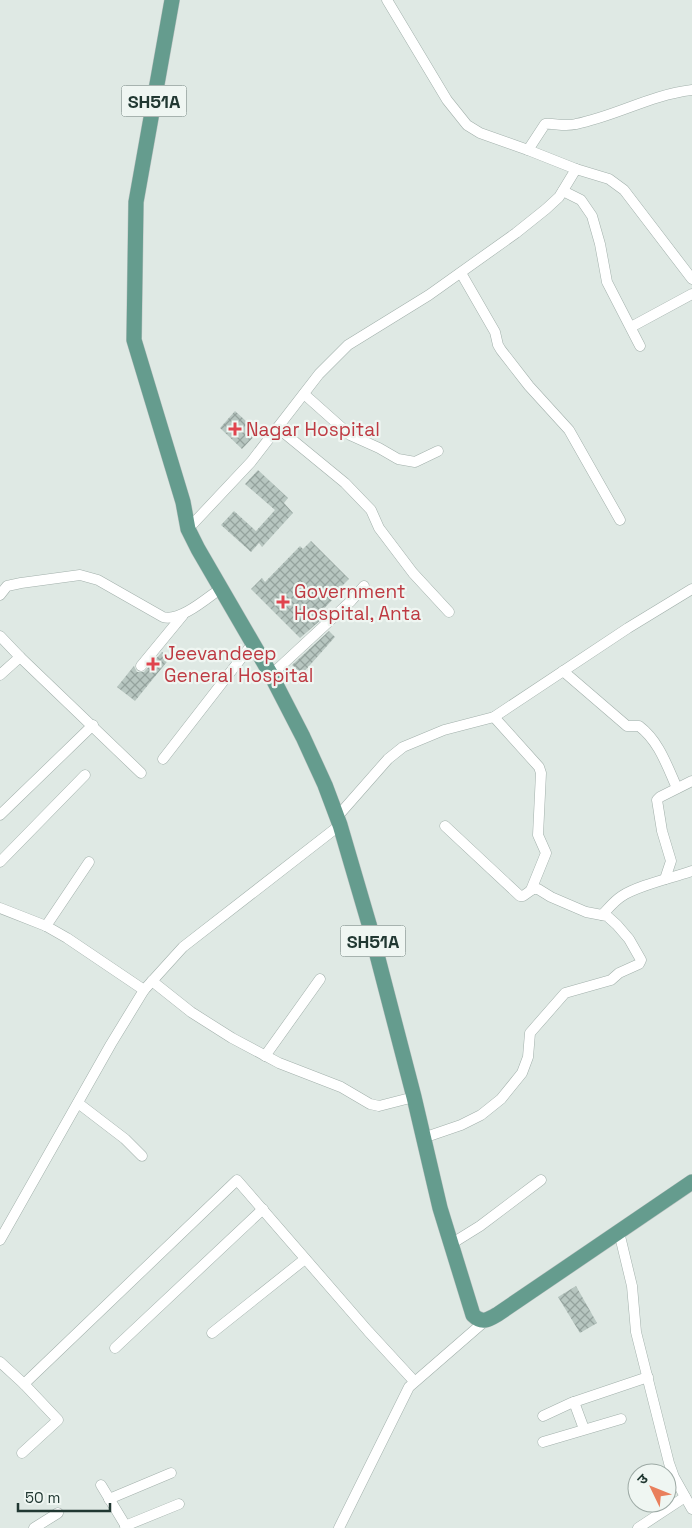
<svg xmlns="http://www.w3.org/2000/svg" width="692" height="1528" font-family="'Space Grotesk','Noto Sans Devanagari',sans-serif">
<style>
.building{fill:url(#building-cross-hatch)}
.lines{fill:none;stroke-linecap:round;stroke-linejoin:round}
.minor-casing{stroke:#a2b0ab;stroke-width:11}
.primary-casing{stroke:#bcc3c2;stroke-width:16}
.minor{stroke:#fff;stroke-width:10}
.primary{stroke:#659c8e;stroke-width:15}
.health-dot{fill:#e0444e;stroke:#eff6f2;stroke-width:2}
.labels{text-anchor:middle;dominant-baseline:central;stroke-width:4.5;stroke-linejoin:round;paint-order:stroke}
.shield{fill:#eff6f2;stroke:#5f716c;stroke-width:1}
.shield-label{font-size:18px;font-weight:bold;fill:#213832}
.health-label{font-size:19px;fill:#be3a42;stroke:#eff6f2;text-anchor:start}
</style>
<defs>
<pattern id="building-cross-hatch" width="8" height="8" patternUnits="userSpaceOnUse" patternTransform="scale(1.25)"><rect width="8" height="8" fill="#b7c6c0"/><path d="M0 0l8 8M0 8l8-8" fill="none" stroke="#94a29d"/></pattern>
</defs>
<rect width="100%" height="100%" fill="#dfe9e4"/>
<g class="building">
<path d="M235,411l23,21 -16,17 -22,-21z"/>
<path d="M258,470l30,28 -4,5 9,10 -31,34 -3,-4 -8,9 -30,-27 13,-14 22,20 19,-21 -30,-26z"/>
<path d="M311,541l38,38 -18,18 2,2 -14,15 4,4 -23,20 -49,-49 11,-11 3,4 35,-36 3,3z"/>
<path d="M329,631l6,6 -33,37 -10,-9z"/>
<path d="M162,652l8,6 -35,43 -18,-14 17,-21 3,6h7z"/>
<path d="M576,1286l21,37 -17,10 -22,-36z"/>
</g>
<g class="lines">
<defs>
<g id="minor">
<path d="M387,0l60,100 20,25 13,8 48,17 48,19 33,10 15,11 68,89"/>
<path d="M528,150l17,-26c10,-1 19,3 31,0 40,-8 74,-29 116,-34"/>
<path d="M563,191l18,9 11,16 8,28 7,38 33,64"/>
<path d="M461,273l34,59 3,13 3,5 28,36 40,44 51,90"/>
<path d="M631,327l61,-33"/>
<path d="M304,394l46,41 29,13 19,11 17,3 23,-11"/>
<path d="M278,428l67,55 26,27 8,18 34,45 36,39"/>
<path d="M188,529l63,-67 68,-88 29,-29 81,-50 87,-62 30,-24 13,-12 17,-28"/>
<path d="M0,595l7,-9 14,-3 59,-8 18,5 65,37c17,5 44,-19 57,-28"/>
<path d="M0,636l20,21 121,116"/>
<path d="M141,666l42,-51"/>
<path d="M563,671l64,55h12c20,15 28,40 38,62"/>
<path d="M0,675l20,-18"/>
<path d="M271,675l80,-74 13,-15"/>
<path d="M494,717l45,50 2,6 -3,62 8,18 -15,37"/>
<path d="M163,759l90,-116"/>
<path d="M0,815l93,-90"/>
<path d="M337,817l51,-58 15,-12 41,-17 50,-13 134,-89 64,-39"/>
<path d="M0,862l85,-87"/>
<path d="M665,879l6,-18 -9,-30 -5,-31 3,-3 32,-16"/>
<path d="M0,908l46,18 21,12 77,52"/>
<path d="M602,915c6,-6 12,-14 20,-19 17,-11 50,-18 70,-25"/>
<path d="M46,926l43,-64"/>
<path d="M152,981l39,31 41,26 47,25 62,24 29,17 9,2 35,-9"/>
<path d="M265,1056l55,-77"/>
<path d="M78,1103l47,36 17,17"/>
<path d="M423,1138l38,-13 20,-10 20,-16 21,-26 6,-16 2,-24 35,-40 46,-13 8,-7 20,-9 2,-4 -12,-21 -12,-14 -10,-9 -21,-4 -35,-15 -13,-8h-5l-10,7h-3l-75,-70"/>
<path d="M619,1232l13,54 4,46 33,131 5,14 18,32"/>
<path d="M0,1240l111,-196 33,-54 39,-43 157,-122"/>
<path d="M451,1244l29,-18 61,-46"/>
<path d="M212,1333l93,-74"/>
<path d="M115,1348l148,-139"/>
<path d="M0,1362l24,22 34,36 -36,33"/>
<path d="M24,1384l213,-204 131,151 46,50"/>
<path d="M574,1402l10,27"/>
<path d="M543,1416l28,-13 77,-26"/>
<path d="M543,1442l78,-23"/>
<path d="M101,1485l26,43"/>
<path d="M109,1499l62,-26"/>
<path d="M125,1526l54,-22"/>
<path d="M34,1528l24,-15"/>
<path d="M339,1528l70,-141 76,-66"/>
<path d="M638,1528l47,-31"/>
</g>
<path id="primary" d="M172,0l-36,202 -2,138 49,162 5,27 10,20 72,124 33,64 22,48 15,40 29,99 45,173 26,111 33,107c9,9 15,5 25,-1l194,-132"/>
</defs>
<use href="#minor" class="minor-casing"/>
<use href="#primary" class="primary-casing"/>
<use href="#minor" class="minor"/>
<use href="#primary" class="primary"/>
</g>
<g class="health-dot">
<path d="M232.5 421.5h5v5h5v5h-5v5h-5v-5h-5v-5h5z"/>
<path d="M280.5 594.5h5v5h5v5h-5v5h-5v-5h-5v-5h5z"/>
<path d="M150.5 656.5h5v5h5v5h-5v5h-5v-5h-5v-5h5z"/>
</g>
<g class="labels">
<g class="shield">
<rect x="121.5" y="85.5" width="65" height="31" rx="4"/>
<rect x="340.5" y="925.5" width="65" height="31" rx="4"/>
</g>
<g class="shield-label">
<text x="154" y="101">SH51A</text>
<text x="373" y="941">SH51A</text>
</g>
<g class="health-label">
<text x="246" y="429">Nagar Hospital</text>
<text x="294" y="591">Government<tspan x="294" dy="22">Hospital, Anta</tspan></text>
<text x="164" y="653">Jeevandeep<tspan x="164" dy="22">General Hospital</tspan></text>
</g>
</g>
<g transform="translate(652 1488) rotate(313)"><circle r="24" fill="#eff6f2" stroke="#9daaa5"/>
<path d="M0-4L9 19L0 12L-9 19Z" fill="#e97f5c"/>
<text y="-8" font-size="14" font-weight="bold" text-anchor="middle" fill="#213832">उ</text>
</g>
<path d="M18 1503v8h92v-8" fill="none" stroke="#213832" stroke-width="2.5"/>
<text x="25" y="1503" font-size="15" fill="#213832" stroke="#eff6f2" stroke-width="4" paint-order="stroke">50 m</text>
</svg>
